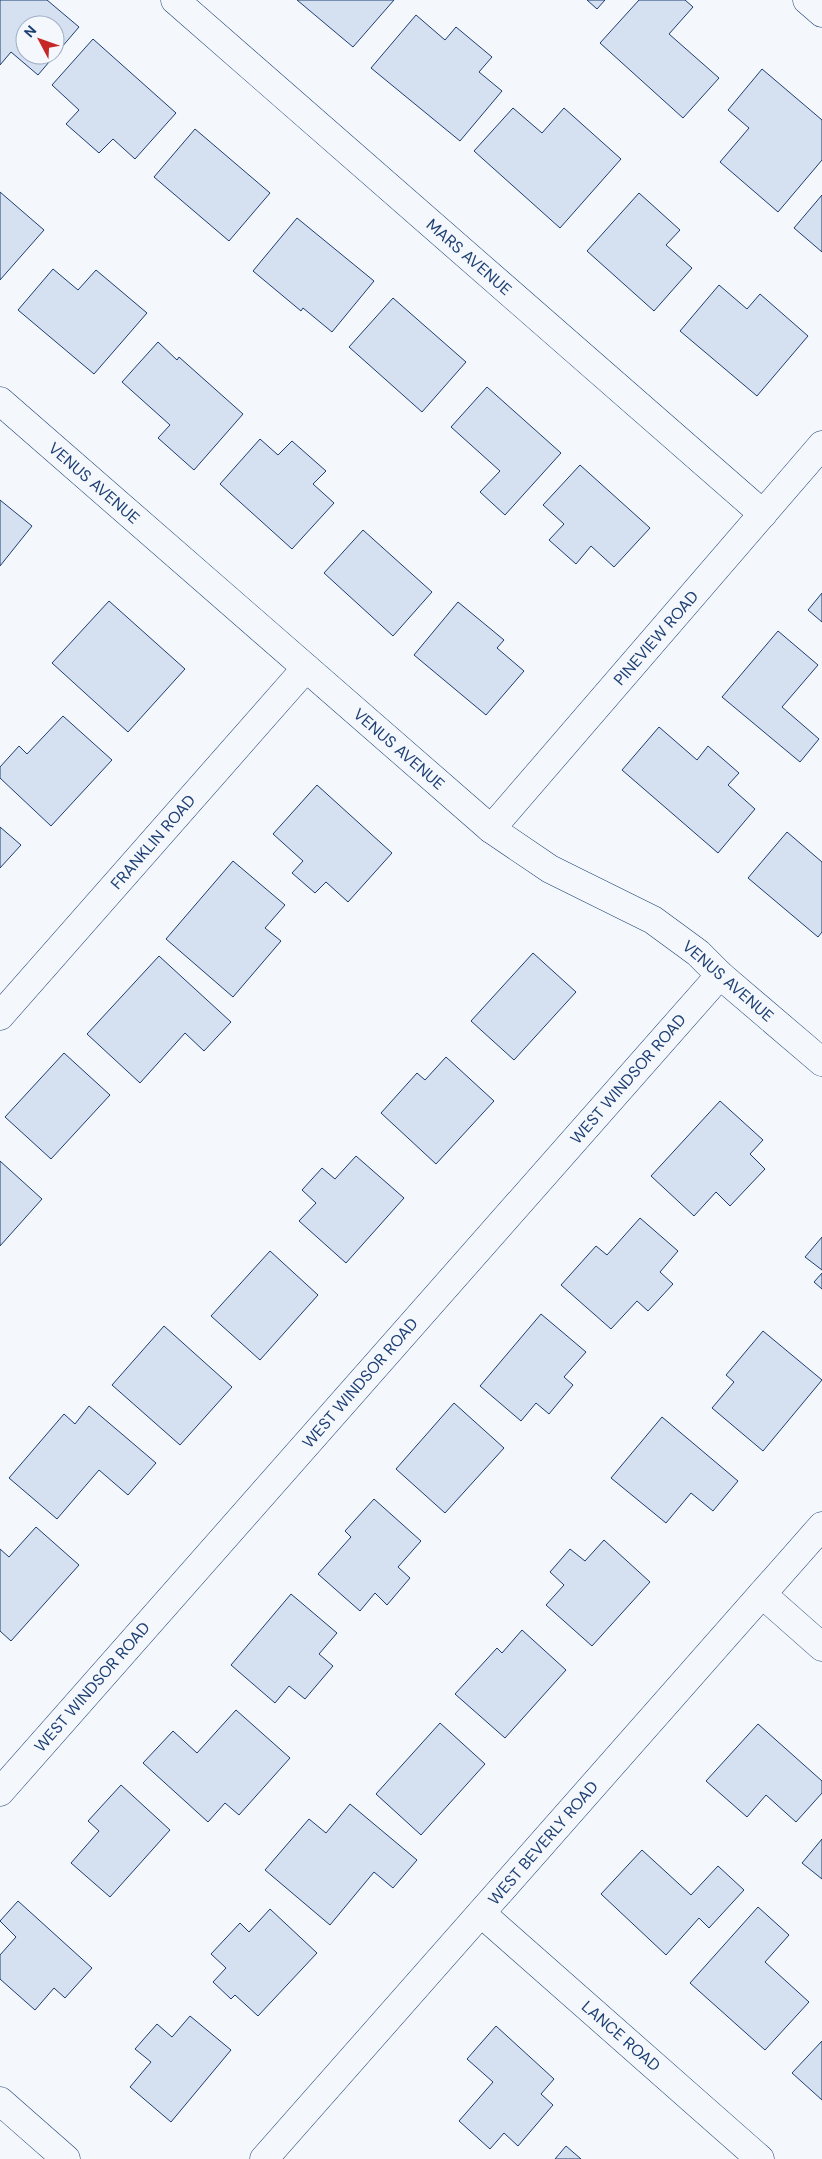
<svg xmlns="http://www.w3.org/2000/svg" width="822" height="2159" font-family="'DM Sans',sans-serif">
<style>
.building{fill:#d5e0f0;stroke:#1d3f73}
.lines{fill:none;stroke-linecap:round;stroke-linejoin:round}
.minor-casing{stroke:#1d3f73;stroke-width:29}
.minor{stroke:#f4f7fb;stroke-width:28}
.labels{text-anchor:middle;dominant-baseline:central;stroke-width:4;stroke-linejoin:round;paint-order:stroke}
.street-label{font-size:16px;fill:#1d3f73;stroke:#f4f7fb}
</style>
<rect width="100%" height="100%" fill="#f4f7fb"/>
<g class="building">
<path d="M0,0h47l32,27 -24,28v-30h-30v30h30l-17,20 -27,-23 -11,13z"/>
<path d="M297,0h97l-41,47z"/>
<path d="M587,0h18l-8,9z"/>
<path d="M639,0h46l8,7 -24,27 50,44 -36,40 -83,-75z"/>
<path d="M416,15l29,25 11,-13 36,30 -13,15 23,19 -42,50 -89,-73z"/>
<path d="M93,39l83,74 -41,46 -22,-20 -14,14 -33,-29 13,-14 -27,-25z"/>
<path d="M762,69l60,51v40l-44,52 -58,-50 29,-34 -21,-18z"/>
<path d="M513,108l29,25 22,-25 57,51 -61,69 -86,-77z"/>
<path d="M195,129l75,64 -41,48 -75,-64z"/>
<path d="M0,192l44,38 -44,50z"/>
<path d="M639,193l41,37 -14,15 26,23 -38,43 -67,-60z"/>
<path d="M822,195v57l-28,-24z"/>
<path d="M297,218l77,63 -42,51 -29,-24 -2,3 -48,-40z"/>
<path d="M53,269l25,21 18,-20 51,43 -53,61 -76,-64z"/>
<path d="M719,285l28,24 13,-15 48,42 -51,60 -77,-65z"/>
<path d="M393,298l73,64 -44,50 -73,-65z"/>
<path d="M158,342l19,18 2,-3 64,57 -49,56 -36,-32 12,-13 -48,-43z"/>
<path d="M487,387l74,66 -56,62 -25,-23 20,-21 -49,-44z"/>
<path d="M260,439l18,16 14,-14 34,30 -13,13 21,19 -42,46 -72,-65z"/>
<path d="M580,465l70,63 -36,39 -23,-21 -15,18 -27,-24 15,-16 -21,-19z"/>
<path d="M0,500l32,26 -32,40z"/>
<path d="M363,530l69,62 -39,44 -69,-63z"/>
<path d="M822,593v29l-14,-12z"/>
<path d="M109,601l76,68 -57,63 -76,-69z"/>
<path d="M458,602l46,38 -7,8 27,23 -38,44 -72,-60z"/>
<path d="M778,631l40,34 -36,42 37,32 -19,23 -78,-65z"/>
<path d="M63,716l49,44 -61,66 -51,-48v-11l19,-21 8,8z"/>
<path d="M659,727l38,33 11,-14 31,27 -11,12 27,24 -37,44 -96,-83z"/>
<path d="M317,785l75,68 -44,49 -22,-20 -11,11 -23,-20 11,-12 -30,-27z"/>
<path d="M0,827l21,18 -21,23z"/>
<path d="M787,832l35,30v70l-4,5 -70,-59z"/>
<path d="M233,861l52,44 -20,23 16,13 -48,56 -67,-58z"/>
<path d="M533,953l43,39 -62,68 -43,-39z"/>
<path d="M159,956l72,66 -27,29 -19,-18 -45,50 -53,-49z"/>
<path d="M64,1053l46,42 -59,64 -46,-42z"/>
<path d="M446,1057l48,44 -58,63 -55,-51 36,-40 8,7z"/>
<path d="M720,1101l43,39 -13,14 15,15 -35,37 -14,-14 -22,24 -43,-40z"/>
<path d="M356,1156l48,42 -58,65 -47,-42 17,-18 -14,-13 20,-22 13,11z"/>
<path d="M0,1161l42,38 -42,47z"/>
<path d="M640,1218l38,33 -18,21 13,12 -25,27 -11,-10 -26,28 -50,-44 35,-39 11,9z"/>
<path d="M822,1237v33l-17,-13z"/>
<path d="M270,1251l48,44 -58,65 -49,-44z"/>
<path d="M822,1273v16l-8,-7z"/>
<path d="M541,1314l45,38 -22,25 9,8 -24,29 -13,-11 -15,18 -41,-35z"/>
<path d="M164,1326l68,61 -52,58 -68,-60z"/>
<path d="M763,1331l59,49 -59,71 -51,-43 22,-26 -8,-7z"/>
<path d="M454,1403l50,45 -59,65 -49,-44z"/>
<path d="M89,1406l67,57 -28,32 -29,-25 -42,49 -48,-41 55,-64 11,10z"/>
<path d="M662,1417l76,64 -25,30 -22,-18 -25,30 -55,-45z"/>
<path d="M374,1499l47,42 -23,26 12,11 -23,27 -12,-12 -15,18 -42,-37 33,-37 -6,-6z"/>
<path d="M36,1527l43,38 -68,76 -11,-10v-82l9,8z"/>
<path d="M604,1540l46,42 -58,64 -46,-41 18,-20 -14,-13 20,-23 15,12z"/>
<path d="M291,1594l46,39 -18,21 14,12 -28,33 -16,-13 -14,17 -44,-38z"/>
<path d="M522,1630l44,40 -61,68 -50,-44 42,-46 5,5z"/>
<path d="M236,1710l54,48 -51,57 -14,-12 -17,19 -65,-59 30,-32 24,22z"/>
<path d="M440,1723l45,41 -64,71 -45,-41z"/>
<path d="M758,1724l64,57v12l-26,29 -30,-27 -19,22 -41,-36z"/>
<path d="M121,1785l49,45 -60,67 -39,-34 28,-32 -11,-10z"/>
<path d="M350,1804l67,56 -24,28 -19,-16 -44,53 -65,-55 44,-51 17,14z"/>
<path d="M822,1839v40l-20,-16z"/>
<path d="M642,1850l49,45 27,-29 26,24 -35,38 -10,-10 -33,37 -65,-61z"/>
<path d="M18,1901l74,67 -27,30 -11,-10 -19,22 -35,-31v-24l16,-18 -16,-16z"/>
<path d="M758,1907l31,28 -24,27 44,40 -44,48 -75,-67z"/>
<path d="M270,1909l47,44 -59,63 -23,-21 -4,4 -18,-17 13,-14 -15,-14 29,-31 9,9z"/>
<path d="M190,2016l41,34 -60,72 -41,-35 21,-25 -16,-13 22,-25 15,13z"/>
<path d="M496,2026l58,53 -13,15 12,11 -35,41 -14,-13 -14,16 -31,-28 34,-39 -26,-23z"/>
<path d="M822,2041v59l-30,-27z"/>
<path d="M566,2146l15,13h-26z"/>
</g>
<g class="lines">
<defs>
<g id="minor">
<path d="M175,0l588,514"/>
<path d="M807,0l15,13"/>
<path d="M0,401l491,428 59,40 103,51 45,33 22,22 102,87"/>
<path d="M491,829l331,-384"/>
<path d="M0,1016l306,-348"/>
<path d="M762,1594l60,53"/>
<path d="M0,1792l720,-817"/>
<path d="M481,1913l279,246"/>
<path d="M0,2101l66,58"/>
<path d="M264,2159l558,-633"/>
</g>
</defs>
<use href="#minor" class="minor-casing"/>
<use href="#minor" class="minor"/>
</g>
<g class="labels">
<g class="street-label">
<text transform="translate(469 257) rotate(41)">MARS AVENUE</text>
<text transform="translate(94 483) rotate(41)">VENUS AVENUE</text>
<text transform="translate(656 638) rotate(-49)">PINEVIEW ROAD</text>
<text transform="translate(399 749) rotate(41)">VENUS AVENUE</text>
<text transform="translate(153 842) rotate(-49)">FRANKLIN ROAD</text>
<text transform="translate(728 981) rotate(41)">VENUS AVENUE</text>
<text transform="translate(628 1079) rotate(-49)">WEST WINDSOR ROAD</text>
<text transform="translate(360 1383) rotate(-49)">WEST WINDSOR ROAD</text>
<text transform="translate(92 1687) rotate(-49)">WEST WINDSOR ROAD</text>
<text transform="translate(543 1843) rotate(-49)">WEST BEVERLY ROAD</text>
<text transform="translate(621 2036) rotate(41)">LANCE ROAD</text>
</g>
</g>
<g transform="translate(40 40) rotate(311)"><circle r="24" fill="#f4f7fb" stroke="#9eadc5"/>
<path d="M0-4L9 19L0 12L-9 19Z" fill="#c62828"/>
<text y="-8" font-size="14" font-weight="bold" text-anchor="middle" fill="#1d3f73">N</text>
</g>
</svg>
